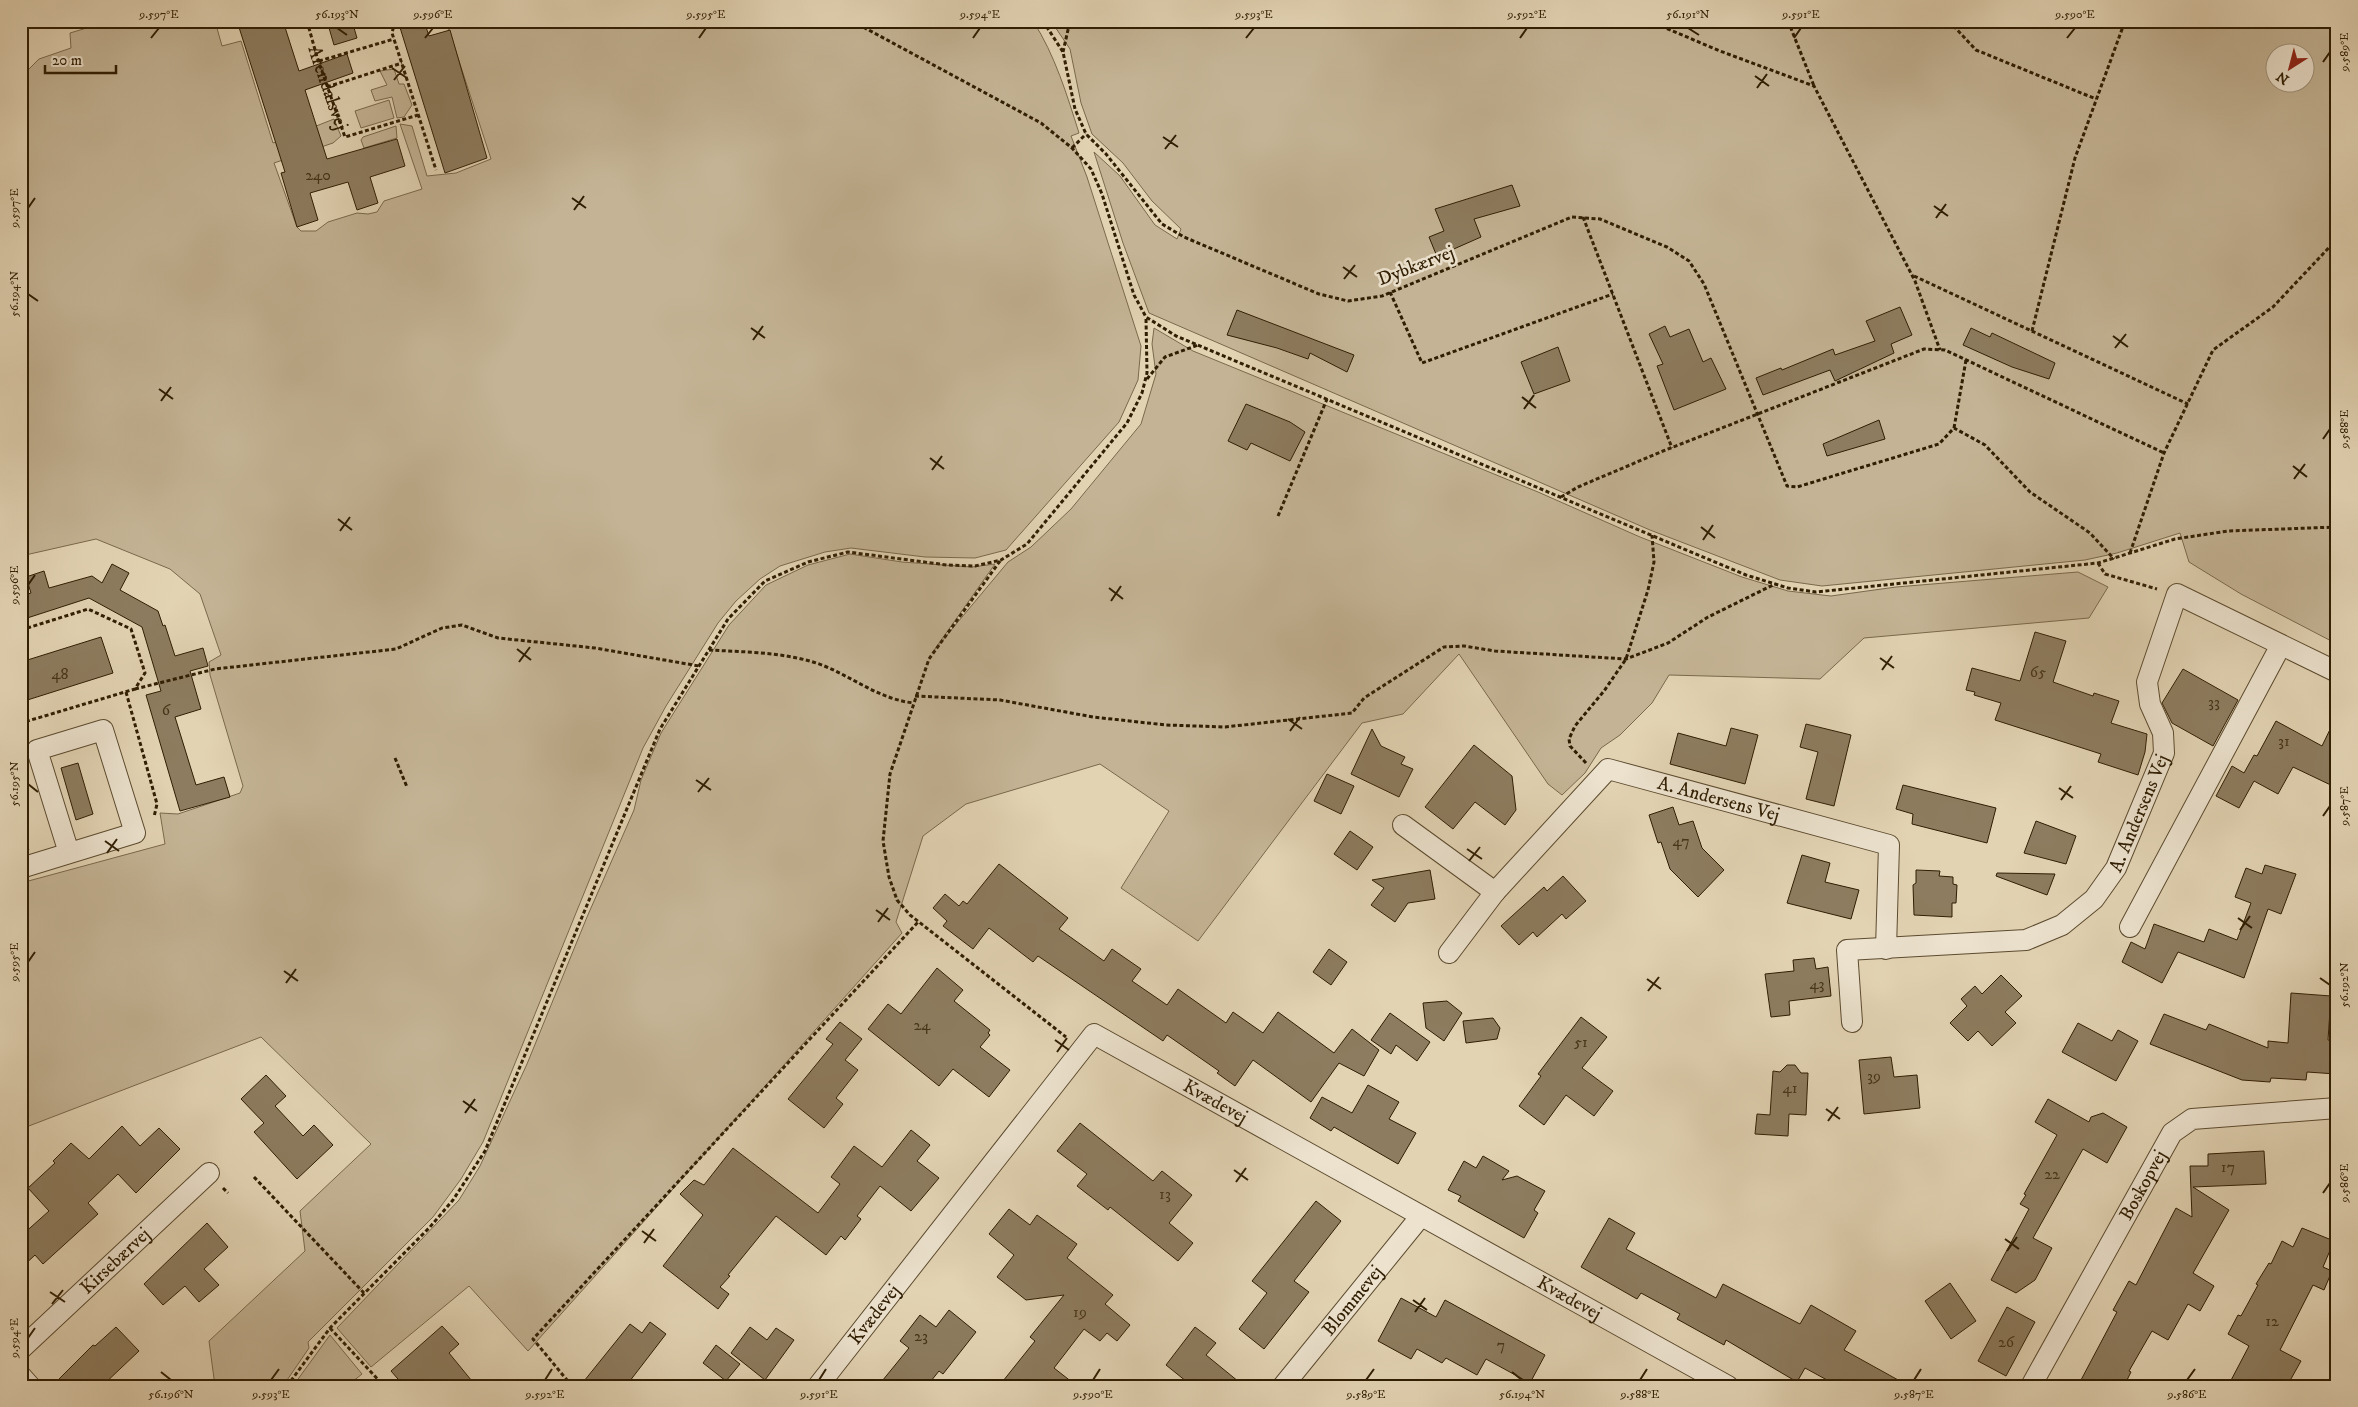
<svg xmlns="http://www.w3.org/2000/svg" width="2358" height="1407" font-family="'IM FELL DW Pica',serif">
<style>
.green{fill:#c4b495;stroke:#7a694c;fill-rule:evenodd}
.building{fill:#8d7c5f;stroke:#301e03}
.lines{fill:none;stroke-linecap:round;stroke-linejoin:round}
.minor-casing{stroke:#5c4b2f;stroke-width:22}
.path{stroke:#301e03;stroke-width:3;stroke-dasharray:4 2.5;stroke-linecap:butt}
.minor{stroke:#ece2ce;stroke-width:20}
.ticks{fill:none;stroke:#301e03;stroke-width:2}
.labels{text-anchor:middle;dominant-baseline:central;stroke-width:5;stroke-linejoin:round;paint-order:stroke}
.number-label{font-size:16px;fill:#47361a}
.street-label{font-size:19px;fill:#301e03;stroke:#ece2ce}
.neatline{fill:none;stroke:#301e03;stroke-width:2}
.ticks-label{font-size:12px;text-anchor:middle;fill:#301e03}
</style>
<rect width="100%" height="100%" fill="#e2d3b3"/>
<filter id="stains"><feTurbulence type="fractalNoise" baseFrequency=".004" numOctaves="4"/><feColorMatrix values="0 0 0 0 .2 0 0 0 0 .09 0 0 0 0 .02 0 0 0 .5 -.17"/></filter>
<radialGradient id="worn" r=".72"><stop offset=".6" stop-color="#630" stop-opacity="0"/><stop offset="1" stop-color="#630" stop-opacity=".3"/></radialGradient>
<g class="green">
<path d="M110,21h105l7,25 19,-5 32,102 61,-24 7,17 -8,7 -59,20 23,64 4,4h15l12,-9 29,-9 11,1 9,-2 7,-11 38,-12 -22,-65 12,2 15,50 29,-3 35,-14 -45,-138h587c22,34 34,74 46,112l-8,3 16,41 54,169 -3,34 -19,42 -113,128 -31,8 -50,-1 -74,-9 -26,4 -45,14 -20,13 -24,22 -18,22 -52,83 -23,42 -160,394 -22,37 -28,38 -125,125 1,6 -26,38h-68l-6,-45 96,-90 -5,-40 71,-67 -110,-107 -240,92v-246l144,-39 -5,-31 18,1 62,-21 3,-7 -33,-111 -1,-13 12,-7 -21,-61 -30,-25 -74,-30 -75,17v-486l6,1 12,-12 32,-11 -1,-15z"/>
<path d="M1051,21h1286v623l-96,-50 -52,-32 -9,-29 -63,20 -32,7 -263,26 -42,-6 -130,-50 -501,-217 -26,-70 -29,-91 26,24 35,49 22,14 4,-10 -29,-28 -29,-38 -31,-29 -11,-31 -11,-54zM2276,52h30v30h-30z"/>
<path d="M394,69l5,15h5l8,21 -8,12 -7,1 -5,-21 -17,4 -4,-11 16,-5 -7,-14z"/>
<path d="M389,100l5,18 -33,10 -6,-17z"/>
<path d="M396,126l1,12 -33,10 -3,-8 2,-3z"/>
<path d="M1154,328l39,23 345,141 102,45 102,40 46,14 43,5 65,-9 182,-15 30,15 -19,31 -225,20 -44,41 -151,-4 -17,28 -32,32 -19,13 -16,25 -23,22 -14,-11 -89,-130 -56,60 -41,9 -164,218 -77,-53 48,-77 -69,-47 -134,40 -43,32 -27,86 6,11 -374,418 -59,-65 -98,81 -34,-39 122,-128 21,-34 47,-102 60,-147 47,-107 7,-30 20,-47 68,-108 37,-40 42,-20 42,-11 52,8 70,5 23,-3 -63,89 76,-91 23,-15 40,-38 70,-85 15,-50 -4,-30z"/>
<path d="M21,830l8,20 -8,3z"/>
<path d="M330,1335l32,39 -15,12h-54z"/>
</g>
<g class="building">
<path d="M237,21h46l16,50 48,-17 6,19 -48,17 22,69 70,-20 8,27 -35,11 8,26 -21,7 -9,-28 -38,11 8,27 -21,7 -16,-54 4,-1z"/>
<path d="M327,21h25l5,17 -23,7z"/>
<path d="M398,21h26l5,15 21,-6 37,128 -42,15z"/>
<path d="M1512,185l8,21 -46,13 7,18 -34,15v-3l-11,5 -7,-17 15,-6 -9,-22z"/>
<path d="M1900,307l12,28 -21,9 3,9 -59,28 -5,-11 -67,25 -7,-17 25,-10 1,2 51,-21 2,6 40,-14 -9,-20z"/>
<path d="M1237,310l117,45 -7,17 -37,-19 -2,6 -31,-11 -50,-13z"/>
<path d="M1665,326l5,11 19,-8 14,33 8,-4 15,31 -52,21 -17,-44 6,-2 -14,-30z"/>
<path d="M1971,328l19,9 2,-4 63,30 -6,16 -37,-12 -49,-22z"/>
<path d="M1558,347l12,34 -36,13 -13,-32z"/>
<path d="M1246,404l44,18 15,10 -15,29 -39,-18 -4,7 -19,-9z"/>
<path d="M1879,420l6,19 -58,17 -4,-12z"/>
<path d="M112,564l17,9 -9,17 38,21 5,15 2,-1 10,31 28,-8 5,18 -18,5 11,38 -26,8 21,68 28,-8 6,20 -50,14 -34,-116 15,-4 -19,-64 -53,-29 -68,22v-24l10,-3 -5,-16 18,-6 5,17 43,-12 10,7z"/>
<path d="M2035,632l31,9 -13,41 40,14 1,-3 25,8 -8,22 36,11 -2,18 -7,23 -40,-13 3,-8 -106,-34 6,-17 -27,-8 1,-3 -9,-2 6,-22 48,13z"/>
<path d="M101,637l12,36 -92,29v-40z"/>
<path d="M2183,669l55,31 -25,46 -41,-23 -10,-20z"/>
<path d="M2337,715v73l-44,-21 -15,27 -24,-13 -15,27 -23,-12 16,-30 12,7 10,-18 3,1 19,-35 46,25z"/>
<path d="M1806,724l45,11 -17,71 -28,-7 12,-47 -18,-5z"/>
<path d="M1731,728l27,7 -13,49 -75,-20 8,-31 48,13z"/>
<path d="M1372,729l9,17 24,11 -4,7 12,5 -14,28 -48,-23z"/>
<path d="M1474,745l38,31 4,34 -11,15 -30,-23 -22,27 -28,-22z"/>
<path d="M78,763l15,51 -17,6 -15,-52z"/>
<path d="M1327,774l27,12 -13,28 -27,-13z"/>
<path d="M1903,785l93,23 -9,35 -75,-19 1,-10 -17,-5z"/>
<path d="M1673,807l6,18 14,-4 9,27 22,22 -26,27 -28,-28 -9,-27 -3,1 -9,-28z"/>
<path d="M2036,821l40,15 -10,28 -42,-11z"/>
<path d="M1350,831l23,16 -16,23 -23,-16z"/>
<path d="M1802,855l28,8 -5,19 34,8 -8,29 -64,-16z"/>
<path d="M999,864l69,54 -9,11 45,32 8,-12 29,20 -9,12 35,24 11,-16 48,34 7,-11 30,21 15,-21 56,41 18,-24 27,21 -15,26 -25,-13 -28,39 -58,-42 -18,26 -18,-13 2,-2 -52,-36 -4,6 -125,-85 -5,6 -44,-34 -16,21 -30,-23 4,-5 -14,-13 12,-14 14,12 4,-5 4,3z"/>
<path d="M2265,865l31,9 -15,40 -13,-5 -24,69 -66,-26 -16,31 -40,-21 9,-20 14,7 9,-25 50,18 5,-13 28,11 14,-37 -16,-6 11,-29 16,6z"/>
<path d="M1430,870l5,29 -27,4 -13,19 -24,-17 13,-17 -12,-8z"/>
<path d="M1916,870l24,1 -1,5 14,1v7l4,1 -1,18h-4v14l-38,-2 -1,-30 3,-2z"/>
<path d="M1997,873l58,1 -8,21 -51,-19z"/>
<path d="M1563,876l23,25 -20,18 -4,-5 -25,23 -4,-5 -14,13 -18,-19 43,-39 3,4z"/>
<path d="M1329,949l18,13 -16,23 -18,-13z"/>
<path d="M1814,958l2,11 12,-2 3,29 -42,5 1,14 -19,2 -6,-43 29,-3 -1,-11z"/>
<path d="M937,968l26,22 -9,11 36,29 -2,3 2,2 -10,12 30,23 -21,27 -36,-28 -14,17 -71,-57 20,-25 13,10z"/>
<path d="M2001,975l21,21 -17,16 11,11 -24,23 -14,-15 -10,10 -18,-18 17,-17 -6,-7 14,-13 7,8z"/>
<path d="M2291,993l40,3 -3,44 9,1 -1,33 -29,-2 -1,8 -35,-2 -1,4 -28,-2 -92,-36 14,-30 42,16 3,-6 59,24v-7l20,2z"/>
<path d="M1447,1001l15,12 -18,28 -18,-13 -3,-25z"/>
<path d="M1390,1013l40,29 -13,19 -21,-16 -5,9 -20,-14z"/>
<path d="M1581,1017l26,20 -25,31 31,23 -19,25 -28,-21 -22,30 -25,-19 22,-30 -3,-2z"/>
<path d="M1493,1018l7,10 -3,11 -31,4 -3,-22z"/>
<path d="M840,1022l22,17 -17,21 13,10 -22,28 7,6 -19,24 -36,-29 45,-55 -7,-5z"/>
<path d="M2078,1023l34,18 6,-11 20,11 -22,40 -54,-29z"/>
<path d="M1891,1057l3,20 23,-2 3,33 -56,6 -5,-54z"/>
<path d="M1787,1065h8l6,8h7l-2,42 -17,-1 -1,22 -33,-2 2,-20 13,1 3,-44 7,1z"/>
<path d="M266,1075l20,21 -11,10 28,30 11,-11 19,20 -36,34 -43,-47 10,-9 -23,-24z"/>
<path d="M1368,1085l31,17 -10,17 27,14 -18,31 -64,-37 -3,4 -21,-13 12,-21 30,16z"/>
<path d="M2048,1099l41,23 2,-5 12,-4 24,14 -20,36 -24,-14 -50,89 19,10 -17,32 -19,13 -25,-13 38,-71 -9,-5 6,-9 -2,-1 33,-59 -22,-13z"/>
<path d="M1080,1123l73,58 9,-10 30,24 -23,28 24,20 -15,18 -68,-54 -2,3 -31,-24 10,-12 -30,-23z"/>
<path d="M122,1126l18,20 19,-18 21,21 -44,44 -18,-19 -30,29 10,11 -55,50 -8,-9 -14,13v-32l28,-25 -21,-23 27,-25 -2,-2 18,-18 18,16z"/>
<path d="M911,1130l19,15 -13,16 22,17 -28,33 -31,-25 -23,30 4,3 -16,21 -4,-4 -15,19 -50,-39 -48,59 2,1 -10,11 9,7 -11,15 -55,-43 40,-51 -23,-21 14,-14 10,5 29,-37 85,65 22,-29 -9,-7 23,-31 28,21z"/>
<path d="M2264,1151l2,33 -73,3 36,23 -36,63 21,13 -14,25 -12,-7 -20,36 -16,-9 -23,40 2,1 -7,14h-33l-10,-6 36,-68 -4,-2 16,-29 7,4 40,-77 16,9 -2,-51h18v-12z"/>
<path d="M1483,1156l26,15 -7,9 15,-4 28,15 -11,19 4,3 -14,25 -66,-37 3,-5 -13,-6 16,-29 12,7z"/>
<path d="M1316,1201l25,20 -47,60 15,11 -45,57 -25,-20 28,-36 -15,-12z"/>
<path d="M1009,1209l21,16 7,-10 40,29 -10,14 46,37 -8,9 25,21 -13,16 -10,-8 -7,8 -16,-12 -30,39 23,18h-78l36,-45 -5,-4 34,-42 -38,5 -29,-23 17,-22 -25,-21z"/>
<path d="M1609,1218l26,15 -9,16 90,49 7,-14 77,40 11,-19 45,26 -12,19 65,36h-71l-33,-18 -8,14 -71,-42 -2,5 -47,-26 3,-5 -39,-21 -4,6 -56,-32z"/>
<path d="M207,1223l21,24 -24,22 15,16 -20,17 -14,-16 -22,19 -19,-21z"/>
<path d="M2302,1228l32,13 -11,26 9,4 -8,19 -11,-5 -33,65 21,11 -14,25h-59l21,-40 -21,-12 10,-19 3,1 17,-31 -2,-1 13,-21 2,1 11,-23 11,6z"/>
<path d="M1950,1283l26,38 -25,18 -26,-38z"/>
<path d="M1401,1298l35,19 9,-17 100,55 -15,28 -44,-24 -9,16 -31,-17 -4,5 -25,-14 -6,10 -33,-18z"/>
<path d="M2007,1307l28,15 -29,54 -28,-15z"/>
<path d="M949,1310l27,22 -33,42 -4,-3 -12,15h-49l31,-38 -9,-7 20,-26 16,12z"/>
<path d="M650,1322l16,12 -40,52h-46l50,-62 12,9z"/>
<path d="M442,1326l17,18 -10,9 27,33h-72l-13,-15z"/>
<path d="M116,1327l23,24 -37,35h-50l41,-41 2,1z"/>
<path d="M750,1327l17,13 9,-12 18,12 -29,40 -34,-27z"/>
<path d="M1195,1327l21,16 -10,12 38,31h-52l-26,-21z"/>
<path d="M716,1345l24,19 -14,17 -23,-18z"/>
</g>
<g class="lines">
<defs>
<g id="minor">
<path d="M1403,825l92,67"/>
<path d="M21,868l114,-35 -32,-103 -66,20 32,103"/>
<path d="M2130,927l151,-282"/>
<path id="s2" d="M1449,953l46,-61 113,-123 281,76 -3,104"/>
<path id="s3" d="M1852,1022l-5,-72 179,-10 36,-15 32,-26 22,-31 48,-115 -1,-20 -13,-29 -3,-22 30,-88 160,78"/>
<path id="s4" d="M21,1349l188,-176"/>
<path d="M21,1376l9,10"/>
<path id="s5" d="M818,1386l276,-352 634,352"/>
<path id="s6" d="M1283,1386l138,-170"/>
<path id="s7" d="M2031,1386l141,-253 20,-14 145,-11"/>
</g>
</defs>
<use href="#minor" class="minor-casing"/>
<g class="path">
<path id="s1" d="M307,21l10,36 28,80 73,-22"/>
<path d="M395,21l-3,12 44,137"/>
<path d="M852,21l189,102 31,25 19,21 11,25 32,101 12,22 30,19 570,239 42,13 28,4 282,-29 77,-24 53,-8 109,-4"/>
<path d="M1043,21l20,31 12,57 11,25 20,20 56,70 22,13 135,57 29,7 34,-5 190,-79 28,2 67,28 22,14 15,23 83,202 10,1 142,-43 15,-16 31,17 45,47 60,41 24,26"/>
<path d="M1649,21l71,30 94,35 101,195 25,69"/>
<path d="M1788,21l26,65"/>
<path d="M1949,21l27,29 120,49"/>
<path d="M1063,52l7,-31"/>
<path d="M319,61l75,-22"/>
<path d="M327,87l75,-24"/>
<path d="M1072,148l14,-14"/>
<path d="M1583,217l89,231"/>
<path d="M1914,276l274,128"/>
<path d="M1390,292l32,71 191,-69"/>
<path d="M2032,331l43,-173 50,-137"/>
<path d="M1147,379l18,-22 33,-12"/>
<path d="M1954,428l12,-68"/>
<path d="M1561,497l17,-10 85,-36 261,-102 21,1 219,103"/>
<path d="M1278,516l49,-117"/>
<path d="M2130,553l34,-100 49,-103 60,-43 64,-68"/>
<path d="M1000,561l-71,98 -39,115 -7,67 6,36 8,23 13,15 156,122"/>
<path d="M2098,563l7,11 52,15"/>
<path d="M21,630l67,-21 43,20 14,44 -10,16 -114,34"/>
<path d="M709,650c34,2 71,2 104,12 34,10 61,36 100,41"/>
<path d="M135,689l80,-20 181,-20 46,-21 20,-3 36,13 97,10 104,18"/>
<path d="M126,692l31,112 -3,13"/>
<path d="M915,696l85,4 93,17 73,8 59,2 127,-14 12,-15 80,-51 20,-1 31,5 131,8 42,-16 40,-26 67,-33"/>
<path d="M395,758l12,29"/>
<path d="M1586,763l-16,-17 -1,-7 6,-13 29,-35 22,-32 22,-69 6,-28 -2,-27"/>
<path d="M254,1177l110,116"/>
<path d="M223,1188l5,5"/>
<path d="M330,1328l54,58"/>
<path d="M287,1386l43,-58 100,-101 23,-27 32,-49 175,-422 68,-110 37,-38 43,-19 40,-10 99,13 28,1 26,-6 26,-16 100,-121 15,-30 5,-20 -1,-55"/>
<path d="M572,1386l-39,-47 385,-417"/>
</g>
<use href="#minor" class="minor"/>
</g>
<path class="ticks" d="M337,28l10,7M1688,28l11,7M151,38l8,-10M425,38l8,-10M699,38l7,-10M973,38l7,-10M1246,38l8,-10M1520,38l7,-10M1794,38l7,-10M2067,38l8,-10M2323,62l7,-10M392,68l15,10M1755,76l14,10M394,80l11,-14M1757,88l10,-14M1163,137l15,10M1165,149l11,-14M572,198l14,10M1934,206l14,10M28,208l7,-10M574,210l10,-14M1936,218l10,-14M1343,267l14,10M1344,279l11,-14M28,294l10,7M751,328l14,10M2113,336l15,11M753,340l10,-14M2115,348l11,-14M159,389l14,10M1522,397l14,11M161,401l10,-14M1524,409l10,-14M2323,439l7,-10M930,458l14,11M2293,466l14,11M932,470l10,-14M2294,479l11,-15M338,519l14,11M1701,527l14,11M340,531l10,-14M1703,540l10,-15M28,585l7,-10M1109,588l14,11M1111,601l10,-15M517,649l14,11M1880,658l14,10M519,662l11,-15M1882,670l10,-14M1288,719l14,10M1290,731l10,-14M696,780l15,10M28,784l10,8M2059,788l14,10M698,792l11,-14M2061,800l10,-14M2323,816l7,-10M105,841l14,10M1467,849l15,10M107,853l10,-14M1469,861l11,-14M876,910l14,10M2238,918l14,10M878,922l10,-14M2240,930l10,-14M28,962l7,-10M284,971l14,10M2320,978l10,7M1647,979l14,10M286,983l10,-14M1648,991l11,-14M1055,1040l14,10M1057,1052l10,-14M463,1101l14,10M1826,1109l14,10M465,1113l10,-14M1828,1121l10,-14M1234,1170l14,10M1236,1182l10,-14M2323,1193l7,-10M642,1231l14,10M2005,1239l14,10M644,1243l10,-14M2007,1251l10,-14M50,1292l15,10M1413,1300l14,10M52,1304l11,-14M1415,1312l10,-14M28,1338l7,-10M161,1372l10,8M1512,1372l10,8M271,1380l8,-11M545,1380l7,-11M819,1380l7,-11M1093,1380l7,-11M1366,1380l8,-11M1640,1380l7,-11M1914,1380l7,-11M2187,1380l8,-11"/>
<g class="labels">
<g class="number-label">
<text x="318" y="175">240</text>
<text x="2038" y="672">65</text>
<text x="60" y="674">48</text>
<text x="2214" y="702">33</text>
<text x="166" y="710">6</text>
<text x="2284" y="741">31</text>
<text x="1681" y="841">47</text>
<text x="1817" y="984">43</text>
<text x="922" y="1025">24</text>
<text x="1581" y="1042">51</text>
<text x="1874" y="1076">39</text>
<text x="1790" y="1088">41</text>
<text x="2228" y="1167">17</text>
<text x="2052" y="1174">22</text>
<text x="1165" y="1194">13</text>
<text x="1080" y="1312">19</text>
<text x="2272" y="1321">12</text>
<text x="921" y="1336">23</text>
<text x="2006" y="1342">26</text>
<text x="1501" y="1345">7</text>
</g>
<g class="street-label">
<text stroke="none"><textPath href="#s1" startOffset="70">Arendalsvej</textPath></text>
<text transform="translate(1416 266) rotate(-21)">Dybkærvej</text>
<text stroke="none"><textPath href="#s2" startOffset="358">A. Andersens Vej</textPath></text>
<text stroke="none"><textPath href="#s3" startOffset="429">A. Andersens Vej</textPath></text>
<text stroke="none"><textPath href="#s5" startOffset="586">Kvædevej</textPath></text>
<text stroke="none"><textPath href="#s7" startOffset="230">Boskopvej</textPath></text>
<text stroke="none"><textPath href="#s4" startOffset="129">Kirsebærvej</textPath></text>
<text stroke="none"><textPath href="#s5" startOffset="991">Kvædevej</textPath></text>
<text stroke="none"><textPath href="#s6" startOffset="110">Blommevej</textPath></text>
<text stroke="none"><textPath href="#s5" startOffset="91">Kvædevej</textPath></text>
</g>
</g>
<rect width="2358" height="1407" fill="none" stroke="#e2d3b3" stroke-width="55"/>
<g transform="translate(2290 68) rotate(216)"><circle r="24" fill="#ece2ce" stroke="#a1947d"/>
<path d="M0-4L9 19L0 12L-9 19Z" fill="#8f2418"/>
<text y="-8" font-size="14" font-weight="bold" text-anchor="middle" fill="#301e03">N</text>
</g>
<path d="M45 65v8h71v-8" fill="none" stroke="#301e03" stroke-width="2.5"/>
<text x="52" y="65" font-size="15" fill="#301e03" stroke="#ece2ce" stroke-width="4" paint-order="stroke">20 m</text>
<rect x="28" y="28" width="2302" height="1352" class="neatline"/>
<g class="ticks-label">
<text x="159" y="18">9.597°E</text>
<text x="337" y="18">56.193°N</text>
<text x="433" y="18">9.596°E</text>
<text x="706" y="18">9.595°E</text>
<text x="980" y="18">9.594°E</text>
<text x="1254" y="18">9.593°E</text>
<text x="1527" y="18">9.592°E</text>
<text x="1688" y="18">56.191°N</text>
<text x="1801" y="18">9.591°E</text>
<text x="2075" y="18">9.590°E</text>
<text transform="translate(2344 52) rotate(-90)" y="4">9.589°E</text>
<text transform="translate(14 208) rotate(-90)" y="4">9.597°E</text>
<text transform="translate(14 294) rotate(-90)" y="4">56.194°N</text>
<text transform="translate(2344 429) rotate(-90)" y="4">9.588°E</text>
<text transform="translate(14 585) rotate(-90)" y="4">9.596°E</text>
<text transform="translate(14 784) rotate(-90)" y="4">56.195°N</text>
<text transform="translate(2344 806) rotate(-90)" y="4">9.587°E</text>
<text transform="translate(14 962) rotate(-90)" y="4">9.595°E</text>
<text transform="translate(2344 985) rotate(-90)" y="4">56.192°N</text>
<text transform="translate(2344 1183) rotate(-90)" y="4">9.586°E</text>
<text transform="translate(14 1338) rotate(-90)" y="4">9.594°E</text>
<text x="171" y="1398">56.196°N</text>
<text x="271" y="1398">9.593°E</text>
<text x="545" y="1398">9.592°E</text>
<text x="819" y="1398">9.591°E</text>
<text x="1093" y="1398">9.590°E</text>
<text x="1366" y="1398">9.589°E</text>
<text x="1522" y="1398">56.194°N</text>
<text x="1640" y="1398">9.588°E</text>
<text x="1914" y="1398">9.587°E</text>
<text x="2187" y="1398">9.586°E</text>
</g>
<rect width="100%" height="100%" filter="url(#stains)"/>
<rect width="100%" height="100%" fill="url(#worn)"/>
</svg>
